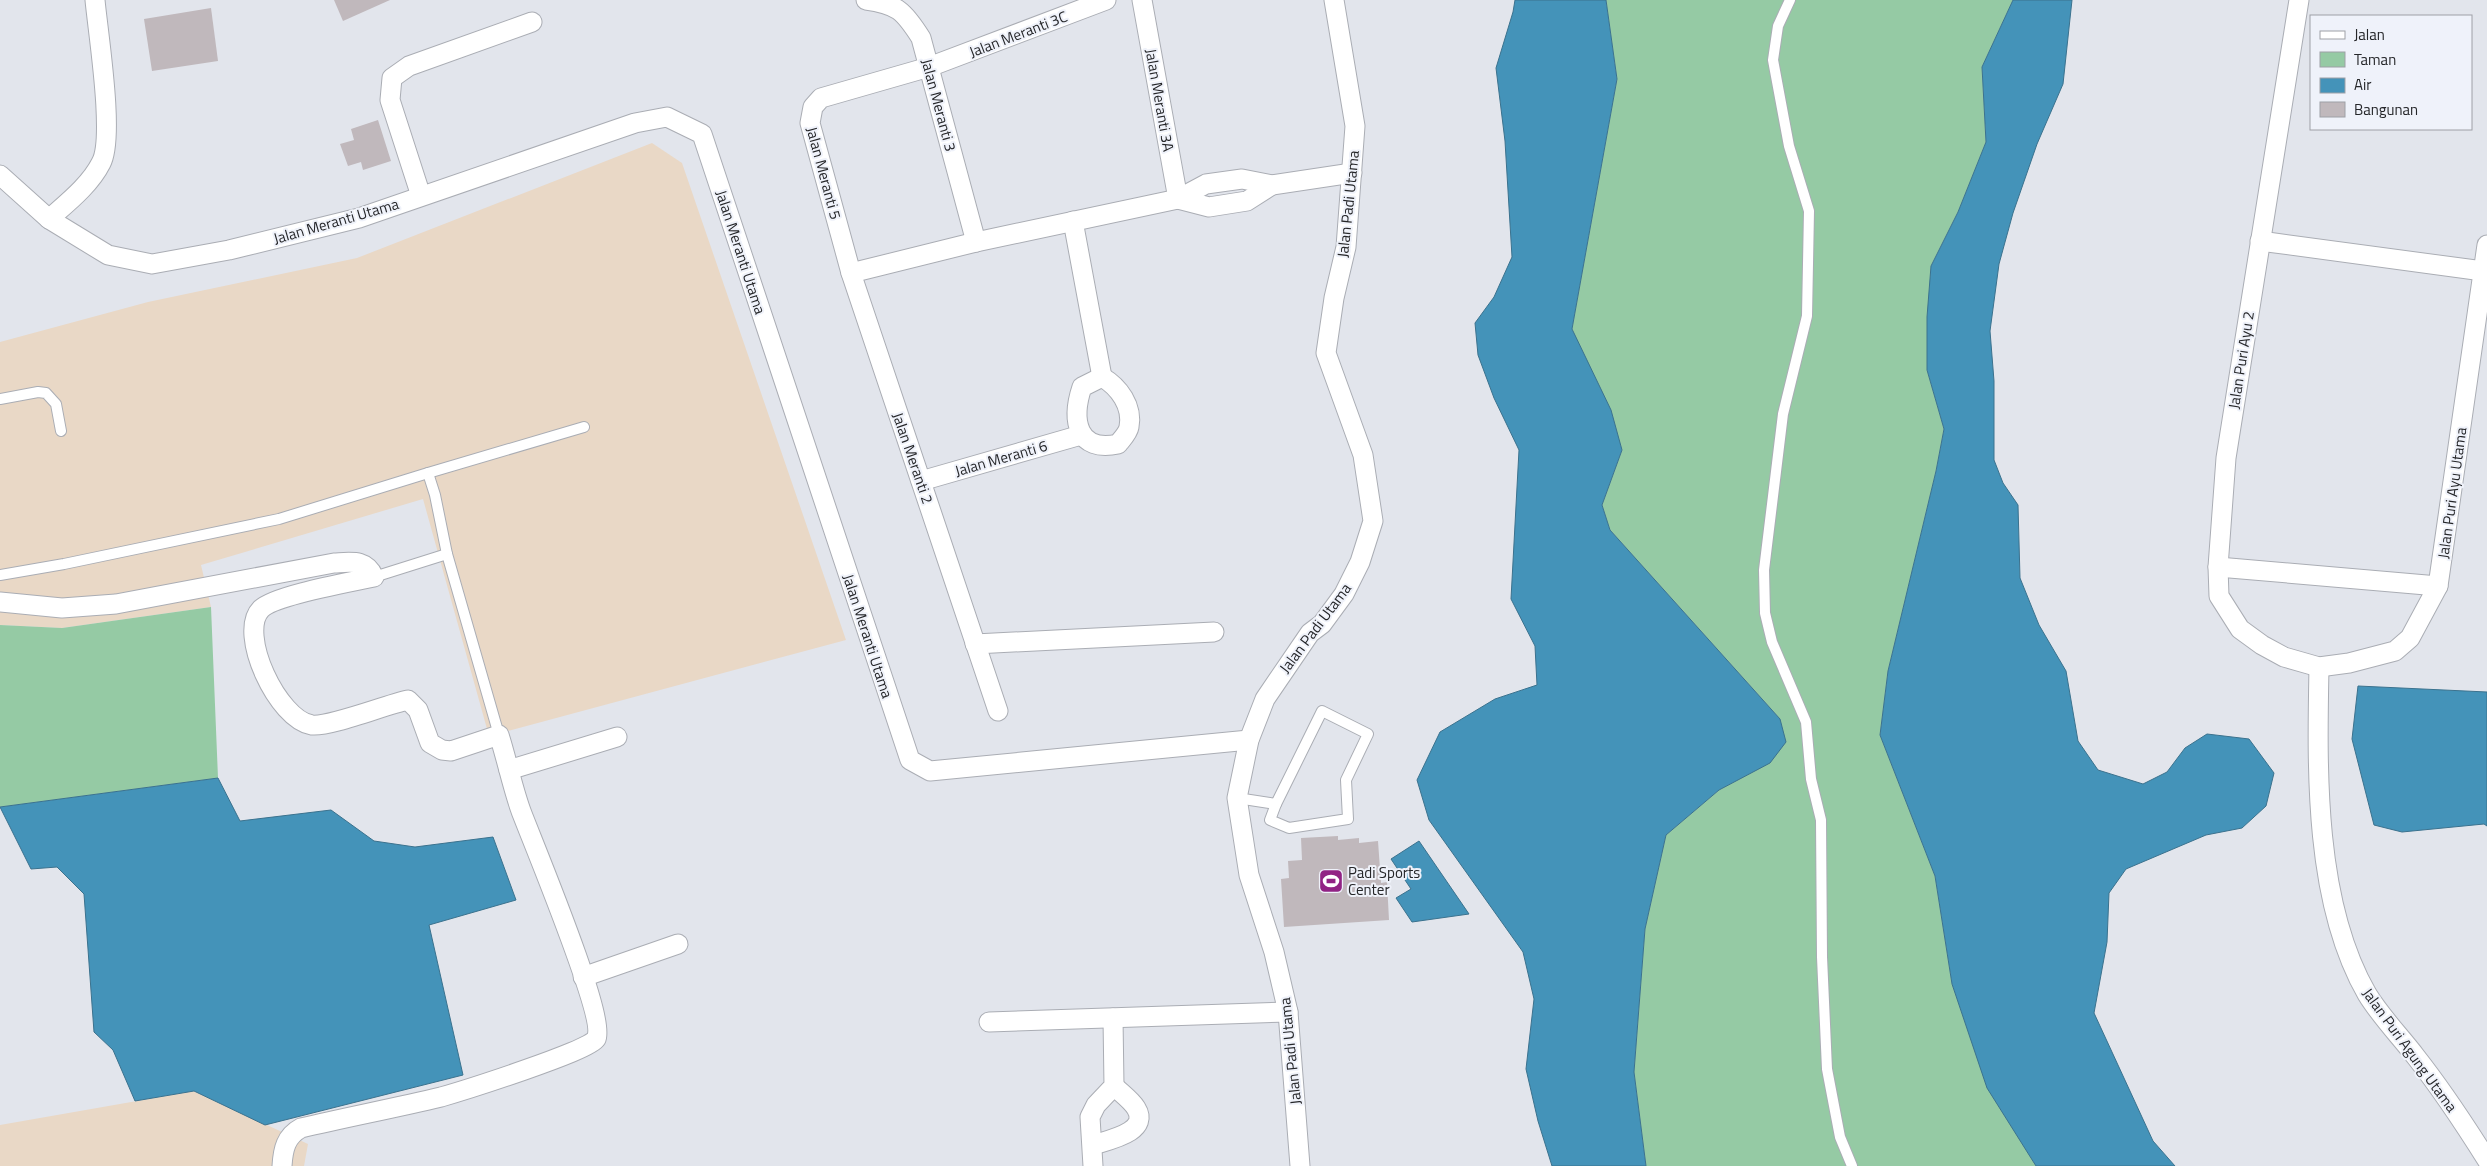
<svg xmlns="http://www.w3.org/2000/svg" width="2487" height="1166" font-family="'Titillium Web',sans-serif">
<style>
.industrial{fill:#e9d8c6}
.green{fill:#95caa4}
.water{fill:#4493b9;stroke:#3b728e}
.building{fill:#c0b8bc}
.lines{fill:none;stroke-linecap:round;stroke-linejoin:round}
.service-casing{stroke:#aaadb4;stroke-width:12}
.minor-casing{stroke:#aaadb4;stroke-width:21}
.service{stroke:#fff;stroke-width:10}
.minor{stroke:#fff;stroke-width:19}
.labels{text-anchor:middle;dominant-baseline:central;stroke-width:4;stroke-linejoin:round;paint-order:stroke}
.street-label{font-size:15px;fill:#252629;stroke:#eff2fa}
.poi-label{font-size:15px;fill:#252629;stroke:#eff2fa;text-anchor:start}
</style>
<rect width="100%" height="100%" fill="#e2e5ec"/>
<g class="industrial">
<path d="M652,143l30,20 164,477 -357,96 -66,-237 -222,66 10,42 -149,21 -62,-3v-283l148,-40 209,-44z"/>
<path d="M194,1091l114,53 -4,22h-304v-41z"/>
</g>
<g class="green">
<path d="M1606,0h407l-31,67 4,75 -28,70 -27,54 -4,104 17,59 -8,42 -48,200 -8,64 55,141 17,108 71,160 13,22h-390l-12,-94 11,-143 21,-94 53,-45 51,-28 10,-43 -170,-189 -8,-25 20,-55 -50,-121 45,-250z"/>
<path d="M211,607l7,171 -218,29v-182l62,3z"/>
</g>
<g class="water">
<path d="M1515,0h91l11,79 -45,250 39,81 11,40 -20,55 8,25 170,189 6,23 -16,21 -51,27 -53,45 -21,94 -11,143 12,94h-94l-14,-45 -12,-52 8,-70 -11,-47 -94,-132 -12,-40 23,-48 55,-33 42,-14 -2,-39 -24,-47 8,-149 -25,-52 -16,-43 -3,-32 19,-26 18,-40 -7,-116 -9,-73 17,-56z"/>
<path d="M2013,0h59l-9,84 -26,60 -24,69 -14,51 -9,67 4,50v79l9,23 15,22 2,73 19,47 27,46 12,70 20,29 45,14 24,-12 18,-24 22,-14 42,5 25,34 -8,33 -24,22 -36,7 -80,34 -17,24 -2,49 -13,71 59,128 22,25h-139l-49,-78 -35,-104 -17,-108 -55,-141 8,-64 48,-200 8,-42 -17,-59v-53l4,-51 27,-54 28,-70 -4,-75z"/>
<path d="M2358,686l129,6v134l-3,-2 -82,8 -28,-7 -22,-86z"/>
<path d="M218,778l22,43 91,-11 43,31 41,6 78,-10 23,63 -87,25 34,150 -198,50 -71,-34 -59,10 -22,-51 -19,-18 -10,-138 -27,-27 -26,2 -31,-62z"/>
<path d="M1419,841l50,73 -57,8 -16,-24 15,-9 -20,-30z"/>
</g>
<g class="building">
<path d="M334,0h56l-47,21z"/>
<path d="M211,8l7,53 -66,10 -8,-52z"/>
<path d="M378,120l13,41 -28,9 -2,-8 -13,4 -8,-22 14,-4 -3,-11z"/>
<path d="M1338,836v4l21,-2v5l19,-2 3,42 6,-1 2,38 -105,7 -3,-48 8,-1 -1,-17 14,-1 -1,-22z"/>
</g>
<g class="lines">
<defs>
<g id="service">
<path d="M1790,0l-12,26 -5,34 16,86 20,65 -2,105 -24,98 -19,156 1,43 7,29 34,80 5,57 10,41 1,137 5,112 13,68 12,29"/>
<path d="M0,399l38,-7 8,1 10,11 5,27"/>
<path d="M428,473l156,-46"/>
<path d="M0,575l64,-11 215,-45 149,-46 7,22 12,59 52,181"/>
<path d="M374,577l73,-23"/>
<path d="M1322,711l46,23 -22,46 2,39 -59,9 -19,-8 6,-16z"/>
<path d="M1237,798l39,6"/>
</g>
<g id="minor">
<path d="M866,0c31,4 38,11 55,38l55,204"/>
<path d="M1142,0l36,199"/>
<path d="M2299,0l-73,458 -8,109 1,29 21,33 22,16 22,12 35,10 30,-4 46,-12 15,-13 28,-52 49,-341"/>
<path d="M0,175l49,44 59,36 44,9 77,-14 130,-32 276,-95 32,-6 35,17 208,626 20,11 319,-31"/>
<path d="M421,196l-31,-96 2,-22 17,-12 123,-44"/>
<path d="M1178,199l31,8 38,-6 25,-16"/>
<path d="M49,219c18,-16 41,-34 52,-56 14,-25 -3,-130 -6,-163"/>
<path d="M1073,221l29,156"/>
<path d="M2260,241l223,30"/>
<path d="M851,273l125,-31 202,-43 28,-15 36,-5 30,6 80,-12"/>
<path d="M1102,377c17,10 31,29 27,50 -1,6 -7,12 -11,17 -41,9 -47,-24 -36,-57z"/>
<path d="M921,481l160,-46"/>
<path d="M2218,567l220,19"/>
<path d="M0,602l62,6 54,-4 218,-41c18,-1 32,-4 40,14 -22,5 -99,18 -113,32 -24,24 17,111 51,116 18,2 73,-20 96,-25l10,10 12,33 12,7 9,1 48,-16c8,25 13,51 22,76 12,32 86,208 75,228 -7,12 -134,52 -155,58 -46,11 -93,20 -140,31 -15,8 -18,21 -19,38"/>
<path d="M975,644l239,-12"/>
<path d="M2319,667c-2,103 -5,235 48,327 14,23 33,42 49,63 26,33 49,68 71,103"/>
<path d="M998,711l-147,-438 -41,-150 3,-16 8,-9 108,-31 177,-67"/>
<path d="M509,770l108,-33"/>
<path d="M583,977l95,-33"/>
<path d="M989,1022l299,-10"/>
<path d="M1093,1145c15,-5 58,-13 43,-37 -5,-8 -15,-15 -22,-22"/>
<path d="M1093,1166l-3,-49 6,-12 18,-19 -1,-68"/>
<path d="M1300,1166l-12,-154 -14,-60 -25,-77 -12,-77 12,-58 16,-41 45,-66 12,-9 22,-30 16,-32 13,-41 -10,-66 -37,-102 8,-55 12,-51 9,-121 -21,-126"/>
</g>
</defs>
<use href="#service" class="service-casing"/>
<use href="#minor" class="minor-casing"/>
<use href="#service" class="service"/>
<use href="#minor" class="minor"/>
</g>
<defs>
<symbol id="stadium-square" viewBox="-11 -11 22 22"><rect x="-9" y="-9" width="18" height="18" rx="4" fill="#912384" stroke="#eff2fa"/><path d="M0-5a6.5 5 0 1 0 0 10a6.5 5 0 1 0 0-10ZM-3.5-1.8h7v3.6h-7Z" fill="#fff"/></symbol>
</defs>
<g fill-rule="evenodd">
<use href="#stadium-square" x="1317" y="867" width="28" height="28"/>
</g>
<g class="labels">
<g class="street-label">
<text transform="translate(1018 34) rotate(-21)">Jalan Meranti 3C</text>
<text transform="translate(1160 100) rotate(80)">Jalan Meranti 3A</text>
<text transform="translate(939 105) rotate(75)">Jalan Meranti 3</text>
<text transform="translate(824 173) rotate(75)">Jalan Meranti 5</text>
<text transform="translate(1348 204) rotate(-84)">Jalan Padi Utama</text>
<text transform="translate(336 221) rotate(-16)">Jalan Meranti Utama</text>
<text transform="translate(741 252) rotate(72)">Jalan Meranti Utama</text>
<text transform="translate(2241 360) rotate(-81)">Jalan Puri Ayu 2</text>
<text transform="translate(913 458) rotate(71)">Jalan Meranti 2</text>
<text transform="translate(1001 458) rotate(-16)">Jalan Meranti 6</text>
<text transform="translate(2452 493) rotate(-82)">Jalan Puri Ayu Utama</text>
<text transform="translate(1315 628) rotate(-53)">Jalan Padi Utama</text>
<text transform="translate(868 636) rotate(72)">Jalan Meranti Utama</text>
<text transform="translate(2410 1050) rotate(54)">Jalan Puri Agung Utama</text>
<text transform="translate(1290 1051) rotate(-96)">Jalan Padi Utama</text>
</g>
<g class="poi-label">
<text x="1348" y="872">Padi Sports<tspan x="1348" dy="17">Center</tspan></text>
</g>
</g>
<rect x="2310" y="15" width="162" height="115" fill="#eff2fa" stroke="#9ea0a6"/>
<rect x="2320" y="31" width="25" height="8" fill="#ffffff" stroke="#9ea0a6"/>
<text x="2354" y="40" font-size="15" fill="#252629">Jalan</text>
<rect x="2320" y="52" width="25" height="15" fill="#95caa4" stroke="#9ea0a6"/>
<text x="2354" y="65" font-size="15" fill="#252629">Taman</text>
<rect x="2320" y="78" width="25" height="15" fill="#4493b9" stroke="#9ea0a6"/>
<text x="2354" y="90" font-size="15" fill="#252629">Air</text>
<rect x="2320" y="102" width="25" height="15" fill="#c0b8bc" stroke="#9ea0a6"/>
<text x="2354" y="115" font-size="15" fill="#252629">Bangunan</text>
</svg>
